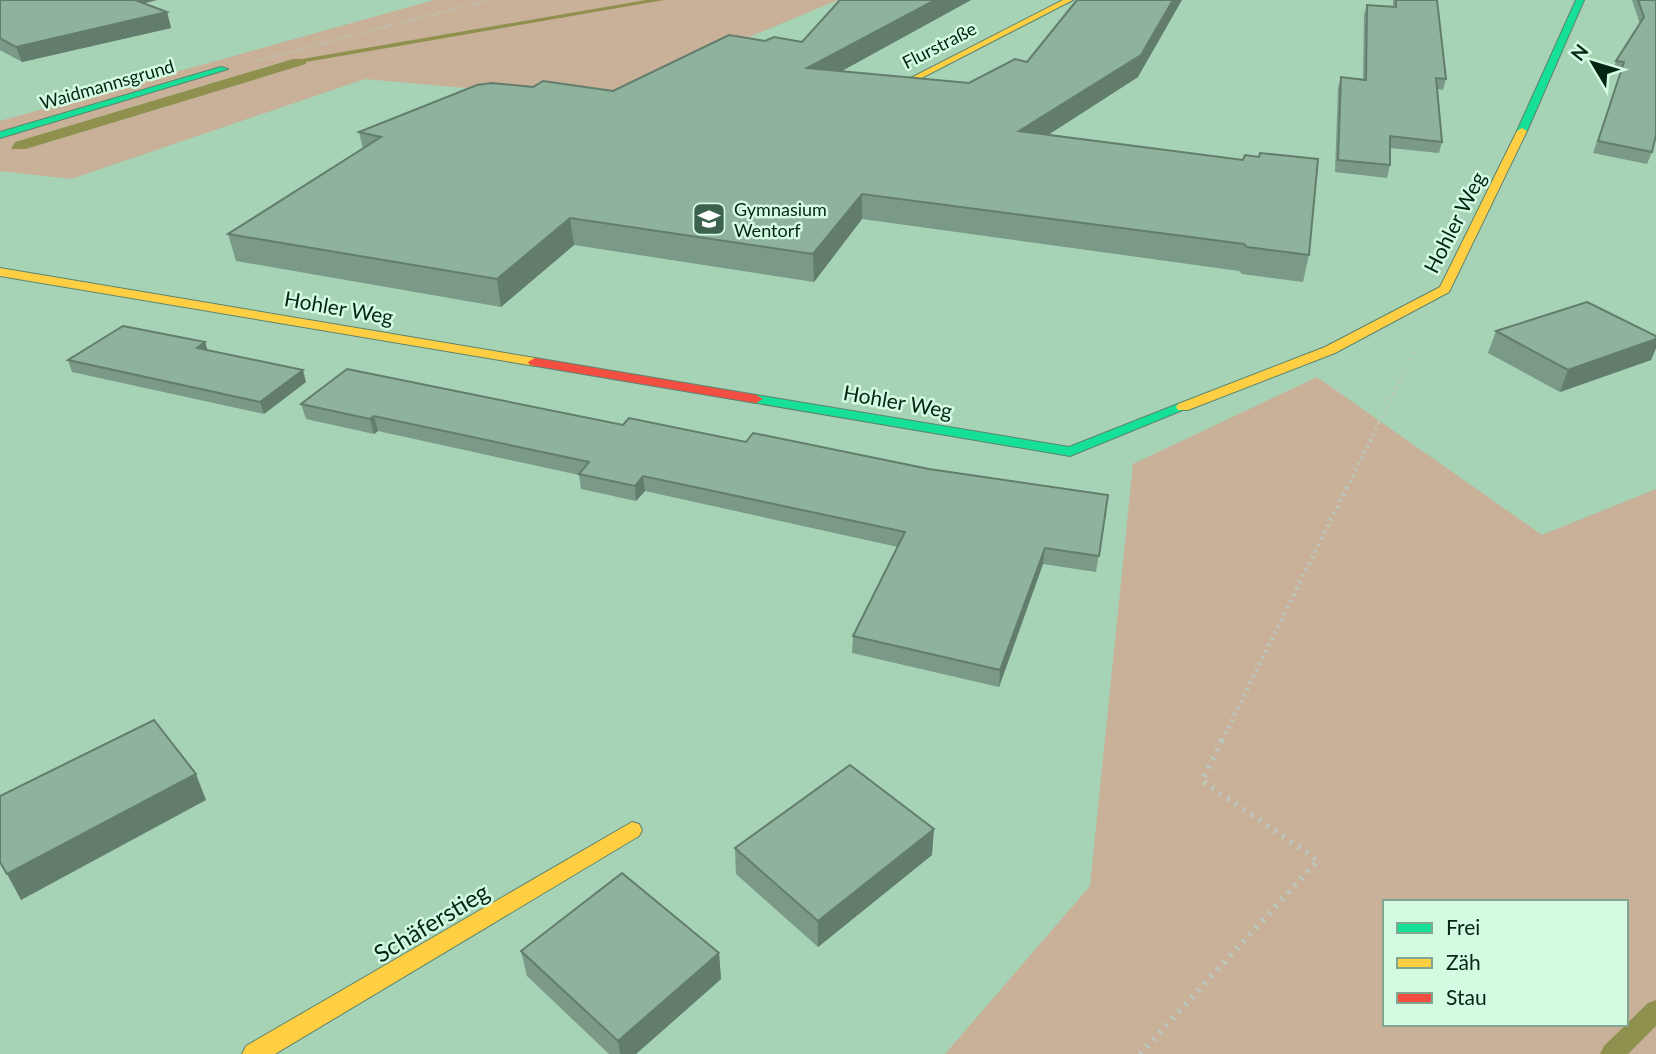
<svg xmlns="http://www.w3.org/2000/svg" width="1656" height="1054" font-family="Lato,sans-serif">
<style>
.green{fill:#c8b198;fill-rule:evenodd}
.water{fill:#8f904e}
.lines{fill:none;stroke-linecap:round;stroke-linejoin:round}
.stream{fill:#8f904e;fill-rule:evenodd}
.fast-casing{stroke:#5c846e;stroke-width:2}
.slow-casing{stroke:#5c846e;stroke-width:2}
.jam-casing{stroke:#5c846e;stroke-width:2}
.path-far3{stroke:#bac8bf;stroke-width:2.5;stroke-dasharray:1 2.5;stroke-linecap:butt}
.path-far2{stroke:#bac8bf;stroke-width:3.5;stroke-dasharray:2 4.5;stroke-linecap:butt}
.path-far1{stroke:#bac8bf;stroke-width:4.5;stroke-dasharray:2 5;stroke-linecap:butt}
.path{stroke:#bac8bf;stroke-width:6;stroke-dasharray:2.5 7;stroke-linecap:butt}
.fast{fill:#16e098;fill-rule:evenodd}
.slow{fill:#ffcf43;fill-rule:evenodd}
.jam{fill:#f24e42;fill-rule:evenodd}
.wall{fill:#7a9986}
.shaded-wall{fill:#637d6d}
.building{fill:#8eb29c;stroke:#637d6d;stroke-width:2}
.labels{text-anchor:middle;dominant-baseline:central;stroke-width:5;stroke-linejoin:round;paint-order:stroke}
.far-street-label{font-size:18px;fill:#032614;stroke:#d4fbe1}
.far-poi-label{font-size:18px;fill:#032614;stroke:#d4fbe1;text-anchor:start}
.street-label{font-size:21px;fill:#032614;stroke:#d4fbe1}
.near-street-label{font-size:24px;fill:#032614;stroke:#d4fbe1}
</style>
<rect width="100%" height="100%" fill="#a6d2b6"/>
<g class="green">
<path d="M434,0h404l-240,100 -233,-21 -294,100 -71,-8v-50zM293,59h13l-1,5 -279,85h-14l3,-7z"/>
<path d="M1317,377l225,158 114,-46v565h-711l145,-168 43,-422zM1385,902h241v122h-241z"/>
</g>
<path class="water" d="M293,59h13v5l-280,85h-15l4,-7z"/>
<g class="lines">
<g class="stream">
<path d="M646,0h18l-358,62 -4,-3z"/>
<path d="M1656,1000v26l-28,28h-28l4,-8 44,-43z"/>
</g>
<defs>
<g id="fast">
<path d="M1576,0h8l-57,131 -8,2 -2,-2z"/>
<path d="M221,67l7,2 -228,69v-6z"/>
<path d="M756,395l313,52 109,-43h10l2,3 -120,49 -319,-54 -2,-3 2,-3z"/>
</g>
<g id="slow">
<path d="M1063,0h10l-169,87 -7,-2z"/>
<path d="M1522,128l5,3 -78,161 -114,61 -147,57h-10l-2,-3 2,-3 147,-57 115,-60 77,-156z"/>
<path d="M0,268l535,90 7,4 -7,4 -535,-90z"/>
<path d="M632,822l7,2 3,6 -3,6 -364,218h-33l4,-8z"/>
</g>
<path id="jam" d="M535,358l221,37 7,4 -7,4 -226,-38 -2,-3z"/>
</defs>
<use href="#fast" class="fast-casing"/>
<use href="#slow" class="slow-casing"/>
<use href="#jam" class="jam-casing"/>
<path class="path-far3" d="M259,60l229,-60"/>
<path class="path-far2" d="M1347,488l68,-138"/>
<path class="path-far1" d="M1222,740l125,-253"/>
<path class="path" d="M1140,1054l178,-194 -116,-79 21,-43"/>
<use href="#fast" class="fast"/>
<use href="#slow" class="slow"/>
<use href="#jam" class="jam"/>
</g>
<g class="wall">
<path d="M0,0l143,3 24,9 4,16 -149,34 -22,-12z"/>
<path d="M840,0h131l-129,71 127,12 58,-21 111,15 -89,57 260,121 -6,27 -61,-8 -3,-3 -377,-52 -48,63 -240,-37 -73,62 -265,-46 -8,-27 135,-85 -4,-17 174,-45 80,4 152,-50 37,1z"/>
<path d="M1393,0h44l9,79 -3,11 -5,-1 4,53 -3,11 -49,-5v17l-3,13 -52,-6 3,-84 3,-11 22,3 1,-65 3,-10 26,2z"/>
<path d="M1632,0h24l-4,152 -5,12 -54,-11 27,-80 -7,-1 3,-11 24,-37z"/>
<path d="M1496,331l160,5v12l-5,12 -91,32 -72,-39z"/>
<path d="M205,342l2,8 99,32 -42,32 -192,-42 -4,-12z"/>
<path d="M301,404l322,21 485,70 -12,77 -53,-8 -44,123 -147,-34 1,-17 45,-89 -253,-56 -9,10 -55,-12 -2,-14 -201,-44 -4,3 -68,-15z"/>
<path d="M735,848l197,7 -114,92 -82,-73z"/>
<path d="M521,951l198,2 2,26 -85,75h-27l-82,-78z"/>
</g>
<g class="shaded-wall">
<path d="M120,0h37l-34,9z"/>
<path d="M935,0h36l-164,90v-22z"/>
<path d="M1173,0h9l-44,77 -121,78 2,-24z"/>
<path d="M167,12l4,16 -149,34 -6,-15z"/>
<path d="M862,194v25l-48,63 -1,-28z"/>
<path d="M570,218l4,27 -73,62 -4,-28z"/>
<path d="M1656,339v9l-5,12 -91,32 8,-22z"/>
<path d="M205,342l4,12 -12,-6z"/>
<path d="M303,370l3,12 -42,32 -4,-12z"/>
<path d="M374,416l4,15 -4,3 -4,-15z"/>
<path d="M643,476l2,15 -9,10 -1,-15z"/>
<path d="M1045,548l-2,16 -44,123 1,-17z"/>
<path d="M196,774l10,26 -185,100 -14,-26z"/>
<path d="M934,829l-2,26 -114,92v-26z"/>
<path d="M719,953l2,26 -85,75h-16l-2,-13z"/>
</g>
<g class="building">
<path d="M0,0h135l32,12 -151,35 -16,-9z"/>
<path d="M840,0h95l-128,68 162,15 46,-24 12,3 50,-62h96l-32,55 -122,76 224,29 2,-5 14,2 1,-4 58,6 -9,96 -62,-8 -3,-3 -382,-50 -49,60 -243,-36 -73,61 -269,-45 153,-97 -22,-5 118,-47 15,-2 41,4 10,-6 70,10 116,-56 36,6 9,-4 28,5z"/>
<path d="M1396,0h41l9,79 -10,-1 6,64 -52,-6v29l-52,-5 3,-83 25,3 1,-75 29,2z"/>
<path d="M1638,0h18v135l-4,17 -54,-11 26,-79 -8,-1 28,-44z"/>
<path d="M1587,302l69,34v3l-88,31 -72,-39z"/>
<path d="M123,326l82,16 -8,6 106,22 -43,32 -192,-42z"/>
<path d="M347,369l276,56 6,-7 117,24 7,-9 176,36 179,26 -9,61 -54,-8 -45,122 -147,-34 52,-104 -262,-56 -8,10 -56,-12 10,-12 -215,-46 -4,3 -69,-15z"/>
<path d="M154,720l42,54 -189,100 -7,-12v-66z"/>
<path d="M850,765l84,64 -116,92 -83,-73z"/>
<path d="M622,873l97,80 -101,88 -97,-90z"/>
</g>
<defs>
<symbol id="school-square" viewBox="-11 -11 22 22"><rect x="-9" y="-9" width="18" height="18" rx="4" fill="#3c624d" stroke="#d4fbe1"/><path d="M0-5L7-2L0 1L-7-2ZM-4 1L0 2.5L4 1V4Q0 6-4 4Z" fill="#fff"/></symbol>
</defs>
<g fill-rule="evenodd">
<use href="#school-square" x="690" y="200" width="38" height="38"/>
</g>
<g class="labels">
<g class="far-street-label">
<text transform="translate(939 45) rotate(-27)">Flurstraße</text>
<text transform="translate(107 84) rotate(-16)">Waidmannsgrund</text>
</g>
<g class="far-poi-label">
<text x="734" y="209">Gymnasium<tspan x="734" dy="21">Wentorf</tspan></text>
</g>
<g class="street-label">
<text transform="translate(1454 222) rotate(-63)">Hohler Weg</text>
<text transform="translate(339 307) rotate(10)">Hohler Weg</text>
<text transform="translate(898 401) rotate(10)">Hohler Weg</text>
</g>
<g class="near-street-label">
<text transform="translate(431 922) rotate(-31)">Schäferstieg</text>
</g>
</g>
<rect x="1383" y="900" width="245" height="126" fill="#d4fbe1" stroke="#80a68f" stroke-width="2"/>
<rect x="1397" y="923" width="35" height="10" fill="#16e098" stroke="#80a68f" stroke-width="2"/>
<text x="1446" y="935" font-size="21" fill="#032614">Frei</text>
<rect x="1397" y="958" width="35" height="10" fill="#ffcf43" stroke="#80a68f" stroke-width="2"/>
<text x="1446" y="970" font-size="21" fill="#032614">Zäh</text>
<rect x="1397" y="993" width="35" height="10" fill="#f24e42" stroke="#80a68f" stroke-width="2"/>
<text x="1446" y="1005" font-size="21" fill="#032614">Stau</text>
<g transform="translate(1593 63) rotate(308)" stroke="#d4fbe1" stroke-width="5" paint-order="stroke">
<path d="M0-5L12 26L0 18L-12 26Z" fill="#032614"/>
<text y="-10" font-size="19" font-weight="bold" text-anchor="middle" fill="#032614">N</text>
</g>
</svg>
